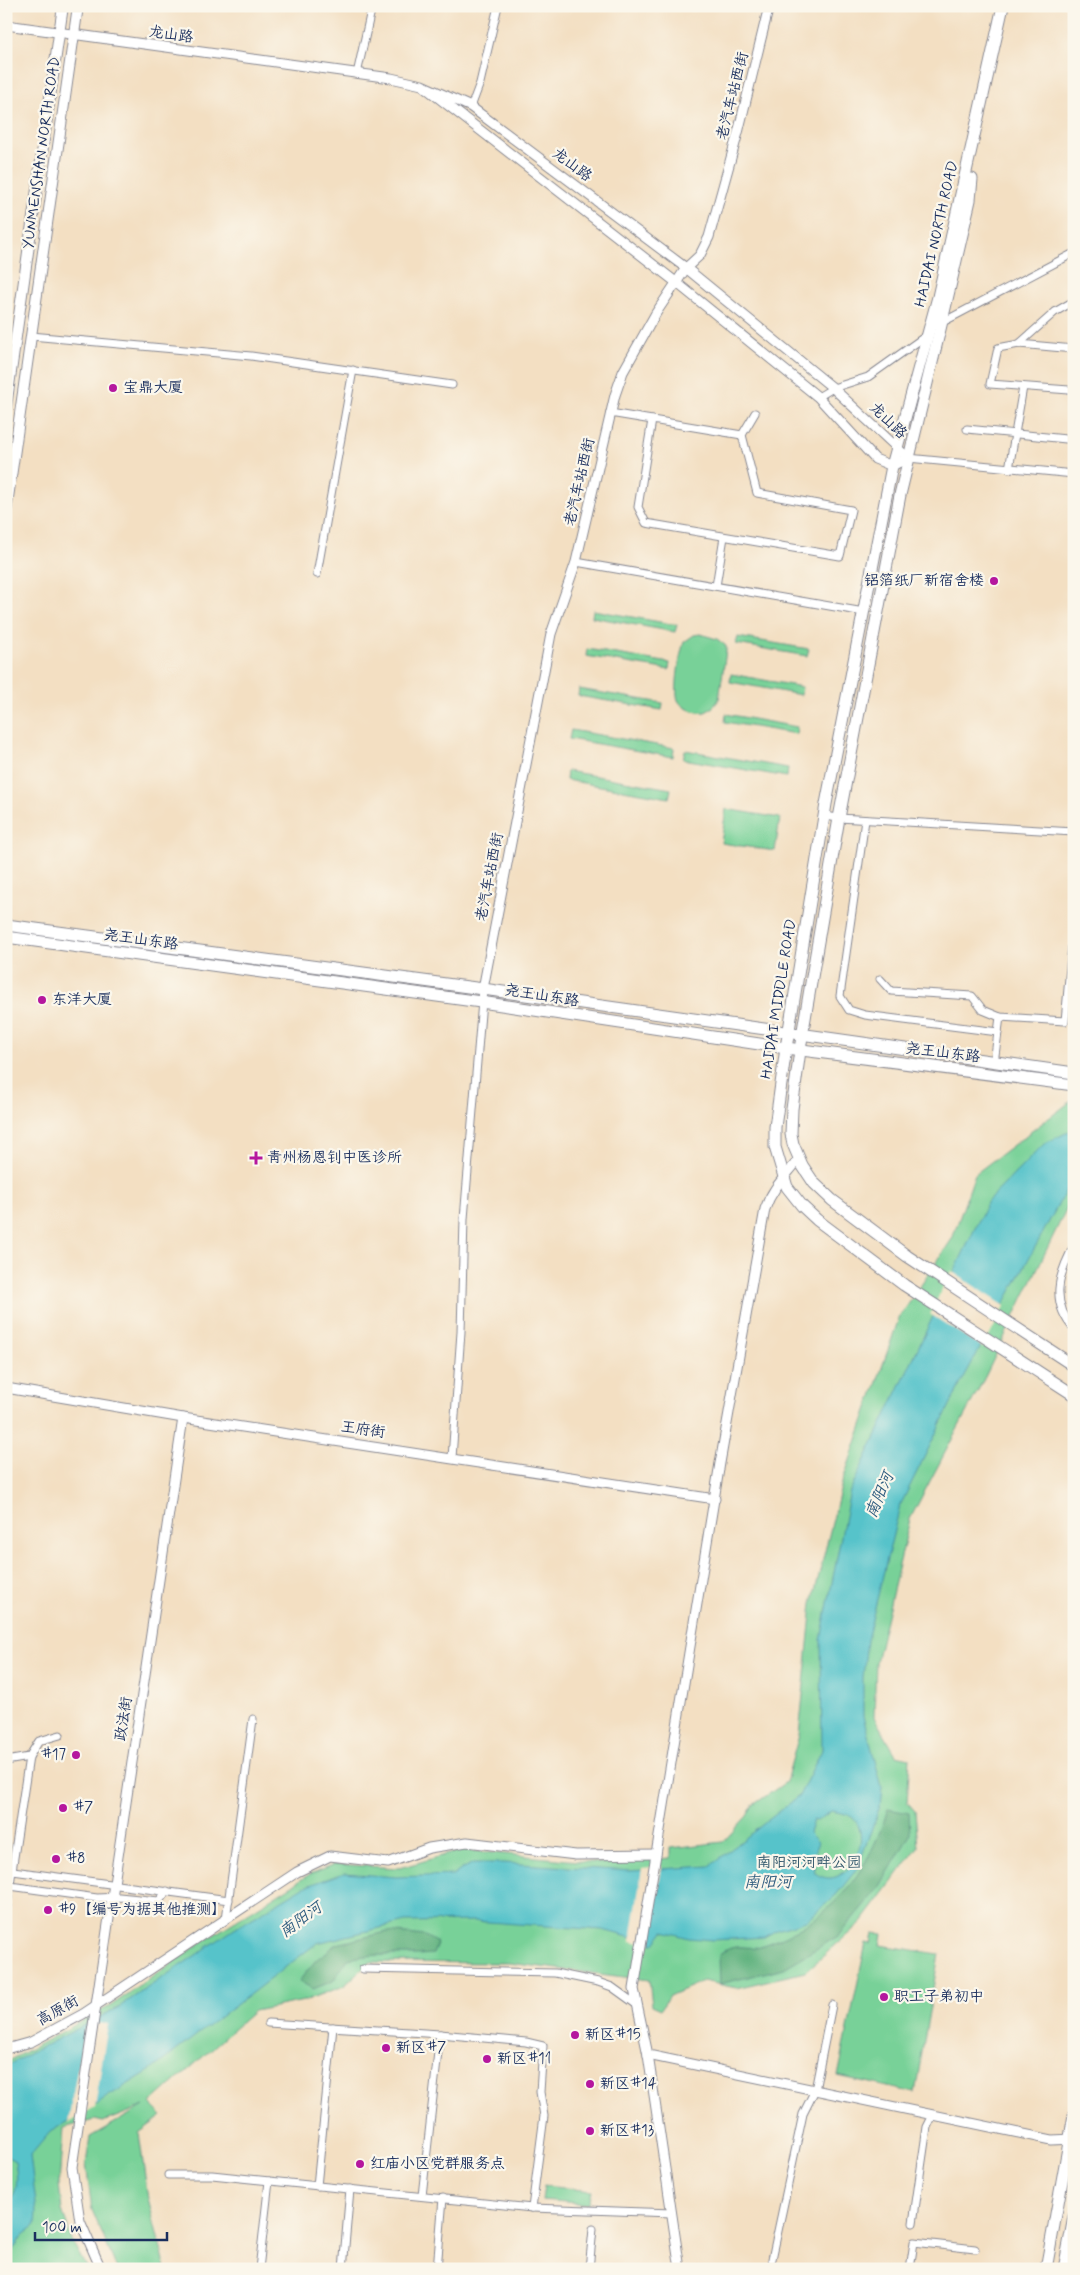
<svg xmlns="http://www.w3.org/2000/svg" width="1080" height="2275" font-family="Mynerve,'LXGW WenKai TC',sans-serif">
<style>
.green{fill:#78d198;stroke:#4a807b}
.forest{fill:#62b380;stroke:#3e716f}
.water{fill:#56c3ca;stroke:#387994;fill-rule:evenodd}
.pier{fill:#f3dfc2}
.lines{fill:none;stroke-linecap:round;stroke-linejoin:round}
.minor-casing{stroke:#878790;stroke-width:9}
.tertiary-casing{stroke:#878790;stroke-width:11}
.secondary-casing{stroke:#878790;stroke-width:12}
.primary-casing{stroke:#878790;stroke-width:13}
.minor{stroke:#fff;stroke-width:7}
.tertiary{stroke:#fff;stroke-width:9}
.secondary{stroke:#fff;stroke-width:10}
.primary{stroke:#fff;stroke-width:11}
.poi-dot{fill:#b5179e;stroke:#fbf7ec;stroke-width:2}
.labels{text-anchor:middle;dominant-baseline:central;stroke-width:4.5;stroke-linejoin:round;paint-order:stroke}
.street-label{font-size:15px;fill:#1b2f5e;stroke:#fbf7ec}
.poi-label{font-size:15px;fill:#1b2f5e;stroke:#fbf7ec;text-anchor:start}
.park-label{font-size:15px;fill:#32586c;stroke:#fbf7ec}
.water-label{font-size:16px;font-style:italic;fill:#2d5b7e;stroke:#fbf7ec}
</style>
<rect width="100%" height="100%" fill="#fbf7ec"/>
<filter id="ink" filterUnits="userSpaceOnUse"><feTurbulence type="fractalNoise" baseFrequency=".02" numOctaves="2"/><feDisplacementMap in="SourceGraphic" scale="10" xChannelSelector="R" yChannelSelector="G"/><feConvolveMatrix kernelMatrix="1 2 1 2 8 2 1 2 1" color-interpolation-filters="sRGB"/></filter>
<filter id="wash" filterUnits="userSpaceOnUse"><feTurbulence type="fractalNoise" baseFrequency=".0096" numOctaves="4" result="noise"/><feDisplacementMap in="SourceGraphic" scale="20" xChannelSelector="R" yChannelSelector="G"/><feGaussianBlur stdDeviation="1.12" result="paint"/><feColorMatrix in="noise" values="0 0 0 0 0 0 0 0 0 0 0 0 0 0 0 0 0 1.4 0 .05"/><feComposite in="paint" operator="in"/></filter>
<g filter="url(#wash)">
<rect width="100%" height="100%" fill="#f3dfc2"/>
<g class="green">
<path d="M593,610l84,15 -2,7 -83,-15z"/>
<path d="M700,634l17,5 9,7v5l-7,48c-3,5 -8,11 -14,13 -8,2 -24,-4 -27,-12 -4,-11 2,-47 6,-58l10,-7z"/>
<path d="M738,637l71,12 -2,7 -71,-12z"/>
<path d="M587,649l83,14 -1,7 -83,-14z"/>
<path d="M731,674l71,13 -1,8 -71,-13z"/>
<path d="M579,689l84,14 -1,7 -84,-14z"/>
<path d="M726,714l71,13 -1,7 -71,-12z"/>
<path d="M571,730l103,18 -1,9 -104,-18z"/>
<path d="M685,750l103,18 -1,9 -104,-18z"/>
<path d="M567,771l104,18 -2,9 -103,-18z"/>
<path d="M726,809l54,9 -5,33 -54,-8z"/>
<path d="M1074,1099v94l-88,182 -76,144 -34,143 -2,55 22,38 14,3 -3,44 8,9 3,36 -56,75 -57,50 -69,16 -33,-7 -34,15 -8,13 -9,-4 -3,-25 -140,-17 -139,-1 -26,24 -40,15 -50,10 -104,93 12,12 -23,17 9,66 18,70h-49l-25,-59 -6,-46 4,-27 54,-31 -41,16 -8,-2 -32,8 -4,56 3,26 10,31 15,28h-81v-207l106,-57 90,-63 108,-68 25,-10 64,4 64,-18 137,13 71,-5v-10l52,-6 24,-26 6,-11 33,-23 13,-47 13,-132 30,-120 57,-165 53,-79 23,-65z"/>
<path d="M873,1933l9,1 -2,11 59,9 -24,139 -77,-17 28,-133 5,1z"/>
<path d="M544,2186l48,5 -3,13 -47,-4z"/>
</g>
<g class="forest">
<path d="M888,1809l21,4 1,22 -30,51 -42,50 -54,32 -64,16 -1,-30c21,-14 26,-2 44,-9 67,-23 104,-69 125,-136z"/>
<path d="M387,1932l38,4 12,7 -4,11c-29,3 -57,-2 -85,5l-15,22 -20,8 -14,-8 17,-21 21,-16z"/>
</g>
<path class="water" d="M1074,1129v51l-4,3 -108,198 -62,125 -33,134 -4,37v39l19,71 -2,19 -23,63 -21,26 -30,26 -29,9 -13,7 -51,3 -24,-2 -25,-7 -10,13 -51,-14 -129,-9 -69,1 -88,21 -166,127 -101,62 -20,24 7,56 -1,13 -14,11 -9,14 -7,3v-50c14,-9 11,-28 9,-42l-9,-5v-90l113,-59 117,-79 68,-41 40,-14 52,4 58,-2 8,-6 12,-6h30l126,8 80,-5 89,-70 23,-46 -1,-111 29,-148 138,-290 56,-57zM831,1811c8,2 17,2 22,7 22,21 -8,77 -38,55l-2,-18 5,-13 -9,-9 4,-13 4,1z"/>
<g class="pier">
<path d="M951,1271l54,35 -22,42 -53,-34z"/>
<path d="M662,1866l-12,79 -19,-4 11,-73z"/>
<path d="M93,2023l15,1 -13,83 -27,16 16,-93z"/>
</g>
</g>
<g filter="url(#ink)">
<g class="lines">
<defs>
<g id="minor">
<path d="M357,74l15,-68"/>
<path d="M471,107l9,-24 18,-77"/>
<path d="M941,323l133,-70"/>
<path d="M31,336l220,20 201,29"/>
<path d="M1019,344l55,5"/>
<path d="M1069,390l-79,-6 8,-36 21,-4 36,-32 19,-11"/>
<path d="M818,397l15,-9 35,-11 59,-42"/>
<path d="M610,413l132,22"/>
<path d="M652,420l-14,87 8,16 194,33 11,-46 -94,-17 -15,-58 13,-22"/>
<path d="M967,429l99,10"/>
<path d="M908,458l166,16"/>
<path d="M1009,469l14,-82"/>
<path d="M576,562l288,50"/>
<path d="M317,574l36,-204"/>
<path d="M716,586l8,-49"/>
<path d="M824,816l15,2 235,14"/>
<path d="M865,820l-25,176 9,14 16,5 133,17"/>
<path d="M880,979l11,12 81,5 11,14 17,7 65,4 9,-98"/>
<path d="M994,1063l6,-46"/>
<path d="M1074,1246c-16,29 -24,56 0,83"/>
<path d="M452,1458l9,-126 3,-113 19,-230"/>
<path d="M6,1761l23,-4 10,-16 21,-6"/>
<path d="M13,1871c72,10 144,19 216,29"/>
<path d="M10,1886l87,12 22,-1 40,4 8,-10"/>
<path d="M6,1911l23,-154"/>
<path d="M226,1919l27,-200"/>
<path d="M363,1969l192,4 43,9 14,5 25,18"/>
<path d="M268,2023l172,11 86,8 17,4 -3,46 4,24 -12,92"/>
<path d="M168,2175h44l320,33 140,5"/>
<path d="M317,2186l16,-159"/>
<path d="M422,2196l18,-162"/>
<path d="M913,2223l14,-96 6,-12"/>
<path d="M772,2259l31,-145 12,-24 17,-85"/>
<path d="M259,2269l10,-88"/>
<path d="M343,2269l7,-80"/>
<path d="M437,2269l6,-71"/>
<path d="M589,2269l4,-40"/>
<path d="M910,2269l4,-27 61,7"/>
</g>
<g id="tertiary">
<path d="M6,25l385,53 31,7 49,22 215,161 147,120 75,70 -16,8 -17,-7 -57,-62 -141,-114 -255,-198"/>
<path d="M483,989l68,-355 25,-72 39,-167 8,-23 33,-59 30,-45 14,-13 9,-18 30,-108 30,-123"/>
<path d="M6,1388l177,30 532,81"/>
<path d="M6,2049l25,-7 52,-28 214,-142 33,-16 58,7 41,-15 38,-6 109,13 80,-1"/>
<path d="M648,2055l404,85 22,-1"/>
<path d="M101,2269l-21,-48 -8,-54 111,-749"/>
<path d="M680,2269l-32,-214 -14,-66 86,-526 45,-254c7,-21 21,-33 34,-50"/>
</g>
<g id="secondary">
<path d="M6,407l57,-401"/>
<path d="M6,512l72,-506"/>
</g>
<g id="primary">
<path d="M1003,6l-65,291 -46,169 -66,338 -40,244 -11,79v20l12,40 15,19 15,14 87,65 170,110"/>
<path d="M972,179l-2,21 -28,121 -42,174 -61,323 -37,218 -10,73 -1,25 2,10 9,21 12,18 18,17 75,56 167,110"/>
<path d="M6,925l477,64 591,84"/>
<path d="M6,937l475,65 305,46 288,37"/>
<path d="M1046,2269l28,-154"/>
<path d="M1064,2269l10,-52"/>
</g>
</defs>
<use href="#minor" class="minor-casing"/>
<use href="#tertiary" class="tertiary-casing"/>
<use href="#secondary" class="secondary-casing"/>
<use href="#primary" class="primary-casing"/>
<use href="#minor" class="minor"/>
<use href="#tertiary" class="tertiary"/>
<use href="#secondary" class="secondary"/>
<use href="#primary" class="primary"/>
</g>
</g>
<g class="poi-dot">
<circle cx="113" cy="388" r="5"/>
<circle cx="994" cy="581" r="5"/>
<circle cx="42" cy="1000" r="5"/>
<path d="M253.5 1150.5h5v5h5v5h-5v5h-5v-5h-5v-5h5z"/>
<circle cx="76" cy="1755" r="5"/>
<circle cx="63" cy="1808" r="5"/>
<circle cx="56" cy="1859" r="5"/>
<circle cx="48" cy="1910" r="5"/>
<circle cx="884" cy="1997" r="5"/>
<circle cx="575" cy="2035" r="5"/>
<circle cx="386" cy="2048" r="5"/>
<circle cx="487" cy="2059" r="5"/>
<circle cx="590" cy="2084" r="5"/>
<circle cx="590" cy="2131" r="5"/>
<circle cx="360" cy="2164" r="5"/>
</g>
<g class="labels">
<g class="street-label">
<text transform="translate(171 35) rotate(8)">龙山路</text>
<text transform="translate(733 96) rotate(-76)">老汽车站西街</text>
<text transform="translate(42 153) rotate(-82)">YUNMENSHAN NORTH ROAD</text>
<text transform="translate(572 165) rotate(37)">龙山路</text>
<text transform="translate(937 234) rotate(-77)">HAIDAI NORTH ROAD</text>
<text transform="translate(888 421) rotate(44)">龙山路</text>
<text transform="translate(580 482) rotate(-77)">老汽车站西街</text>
<text transform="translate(490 877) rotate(-79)">老汽车站西街</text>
<text transform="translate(141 940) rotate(8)">尧王山东路</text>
<text transform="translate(542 996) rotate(9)">尧王山东路</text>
<text transform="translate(779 999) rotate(-81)">HAIDAI MIDDLE ROAD</text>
<text transform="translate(943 1053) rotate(7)">尧王山东路</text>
<text transform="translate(363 1430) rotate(8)">王府街</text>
<text transform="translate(124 1719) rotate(-81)">政法街</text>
<text transform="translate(58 2011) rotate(-29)">高原街</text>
</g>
<g class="poi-label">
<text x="123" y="388">宝鼎大厦</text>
<text x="984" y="581" text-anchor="end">铝箔纸厂新宿舍楼</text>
<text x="52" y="1000">东洋大厦</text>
<text x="267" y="1158">青州杨恩钊中医诊所</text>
<text x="66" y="1755" text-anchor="end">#17</text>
<text x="73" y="1808">#7</text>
<text x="66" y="1859">#8</text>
<text x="58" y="1910">#9【编号为据其他推测】</text>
<text x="894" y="1997">职工子弟初中</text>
<text x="585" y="2035">新区#15</text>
<text x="396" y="2048">新区#7</text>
<text x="497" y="2059">新区#11</text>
<text x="600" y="2084">新区#14</text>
<text x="600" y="2131">新区#13</text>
<text x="370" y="2164">红庙小区党群服务点</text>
</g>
<g class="park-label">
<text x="809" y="1863">南阳河河畔公园</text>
</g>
<g class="water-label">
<text transform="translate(880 1495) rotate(-67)">南阳河</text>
<text x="768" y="1882">南阳河</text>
<text transform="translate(301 1920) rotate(-36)">南阳河</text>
</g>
</g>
<rect width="1080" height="2275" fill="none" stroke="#fbf7ec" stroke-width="25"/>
<path d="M35 2232v8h132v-8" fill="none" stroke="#1b2f5e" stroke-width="2.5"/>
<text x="42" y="2232" font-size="15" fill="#1b2f5e" stroke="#fbf7ec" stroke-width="4" paint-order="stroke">100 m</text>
</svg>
